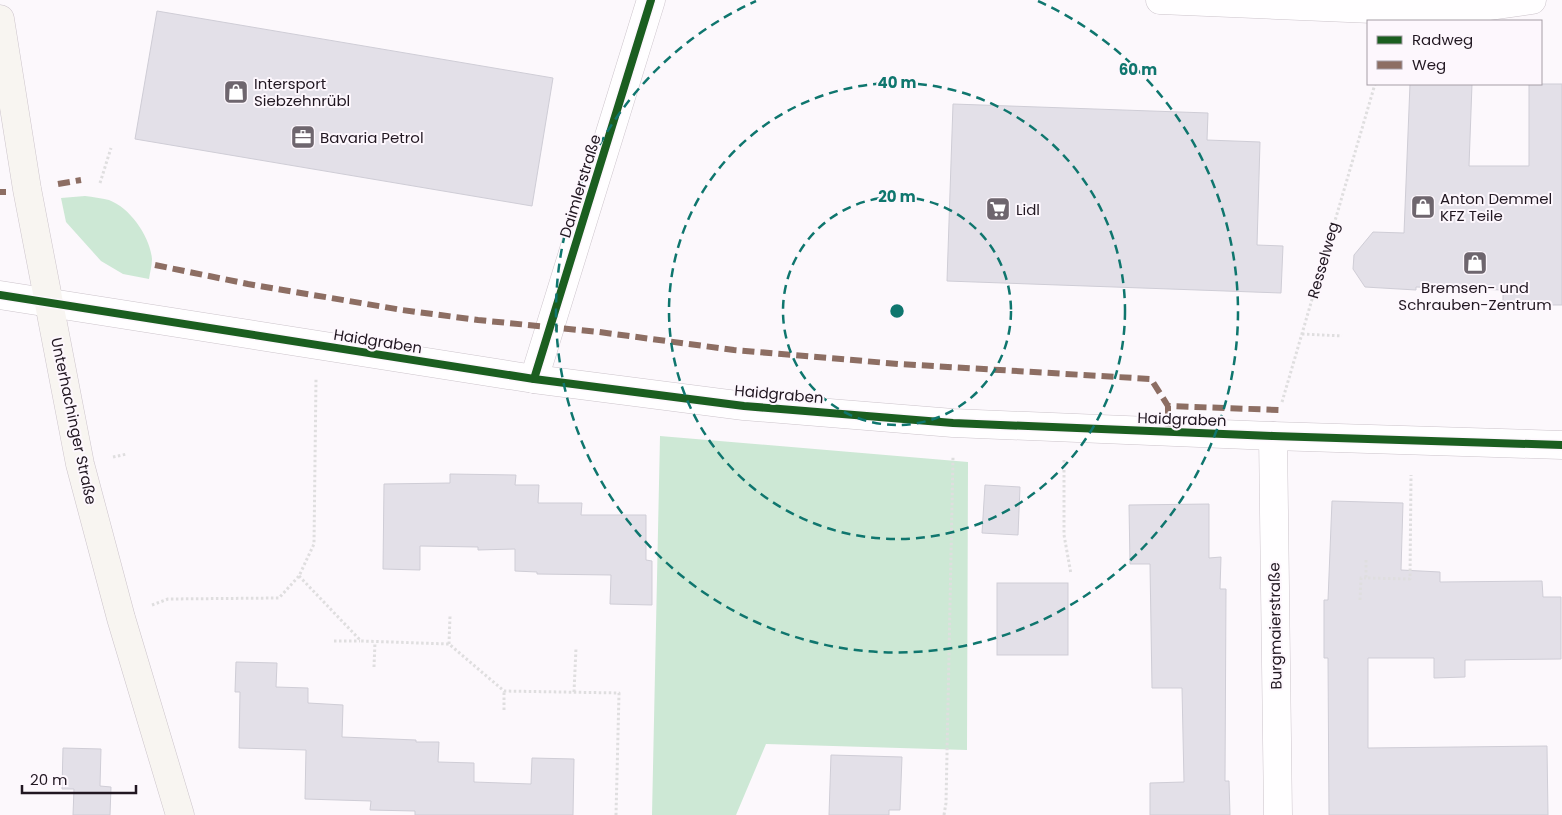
<svg xmlns="http://www.w3.org/2000/svg" width="1562" height="815" font-family="Poppins,sans-serif">
<style>
.green{fill:#cde8d5}
.building{fill:#e3e0e8;stroke:#cfcdd6}
.lines{fill:none;stroke-linecap:round;stroke-linejoin:round}
.street-casing{stroke:#ccc4cb;stroke-width:29}
.secondary-casing{stroke:#ccc4cb;stroke-width:29}
.path{stroke:#dfdedf;stroke-width:3;stroke-dasharray:2.5 2.5;stroke-linecap:butt}
.street{stroke:#fffeff;stroke-width:28}
.secondary{stroke:#f8f5f1;stroke-width:28}
.quiet{stroke:#8d6e63;stroke-width:6;stroke-dasharray:12 6;stroke-linecap:butt}
.cycleway-casing{stroke:#fdf7fd;stroke-width:11}
.cycleway{stroke:#1b5e20;stroke-width:8}
.ring{fill:none;stroke:#0f766e;stroke-width:2.5;stroke-dasharray:9 6}
.labels{text-anchor:middle;dominant-baseline:central;stroke-width:4;stroke-linejoin:round;paint-order:stroke}
.poi-label{font-size:15px;fill:#211721;stroke:#fdf7fd;text-anchor:start}
.street-label{font-size:15px;fill:#211721;stroke:#fdf7fd}
.centre{fill:#0f766e;stroke:#fdf7fd;stroke-width:2.5}
.ring-label{font-size:15px;text-anchor:middle;font-weight:bold;fill:#0f766e;stroke:#fdf7fd;stroke-width:4;stroke-linejoin:round;paint-order:stroke}
</style>
<rect width="100%" height="100%" fill="#fcf8fc"/>
<g class="green">
<path d="M85,196c8,1 16,2 24,4 21,8 41,36 43,59 0,6 -2,13 -3,20l-26,-5 -22,-13 -35,-39 -5,-24z"/>
<path d="M660,436l308,26 -1,288 -201,-6 -30,71h-84z"/>
</g>
<g class="building">
<path d="M157,11l396,67 -21,128 -397,-67z"/>
<path d="M1410,84h62l-3,82h60v-82h33v221h-59v-15l-87,-3v3l-51,-3 -12,-18 1,-14 19,-23 31,1z"/>
<path d="M953,104l255,9 -1,27 53,2 -3,103 26,1 -2,47 -334,-12z"/>
<path d="M450,474l66,1 -1,10h24l-1,18h44l-1,12h65v45l6,1v44l-42,-1 1,-29 -74,-1v-2l-22,-1v-22l-37,1v-3l-58,-1v24l-37,-1 1,-85 66,-1z"/>
<path d="M985,485l35,2 -2,48 -36,-2z"/>
<path d="M1332,501l71,2 -2,67 39,2v10l102,-1 1,16h18v62l-96,1v17l-31,1v-20h-66v90l179,-2 1,69h-219l-1,-157h-4v-58h4z"/>
<path d="M1209,504v54l12,-1 -1,32h6l-1,192h4l1,34h-80v-32l34,-1 -2,-94h-30l-2,-124h-20l-1,-59z"/>
<rect x="997" y="583" width="71" height="72"/>
<path d="M236,662l41,1 -1,24 32,1v15l35,2 -1,32 74,3v2h23l-1,20 36,1v19l57,2 1,-26 42,1 -1,56h-158v-4l-45,-1 1,-9 -66,-2 1,-49 -67,-2 1,-56h-5z"/>
<path d="M63,748l38,1 -1,37 11,1 -1,28h-37l1,-26h-12z"/>
<path d="M831,755l71,2 -2,53h-11v5h-60z"/>
</g>
<g class="lines">
<defs>
<g id="street">
<path d="M1160,0l236,10 87,-3 49,-7"/>
<path d="M0,295l534,84 210,27 209,17 320,13 289,9"/>
<path d="M534,379l117,-379"/>
<path d="M1273,436l5,379"/>
</g>
<path id="secondary" d="M0,19l27,170 53,275 41,154 59,197"/>
</defs>
<use href="#street" class="street-casing"/>
<use href="#secondary" class="secondary-casing"/>
<g class="path">
<path d="M100,183l11,-35"/>
<path d="M1302,334l40,2"/>
<path d="M1282,402l93,-318"/>
<path d="M113,457l14,-3"/>
<path d="M1064,460v75l7,39"/>
<path d="M1366,560v18l44,1 1,-104"/>
<path d="M299,576l62,65 88,3 55,47 115,2 -3,122"/>
<path d="M1360,600l1,-22h5"/>
<path d="M152,605l16,-6 111,-1 20,-22 15,-32 2,-166"/>
<path d="M334,641h26"/>
<path d="M449,644l1,-28"/>
<path d="M374,667l1,-25"/>
<path d="M574,692l2,-44"/>
<path d="M504,710v-19"/>
<path d="M944,815l2,-12 7,-346"/>
</g>
<use href="#street" class="street"/>
<use href="#secondary" class="secondary"/>
<g class="quiet">
<path d="M58,184l23,-4"/>
<path d="M0,192h6"/>
<path d="M155,265l93,19 154,26 76,10 121,12 135,18 165,14 252,15 17,27 112,4"/>
<path d="M1168,406v26"/>
</g>
<defs>
<g id="cycleway">
<path d="M0,295l534,84 210,27 209,17 320,13 289,9"/>
<path d="M534,379l117,-379"/>
</g>
</defs>
<use href="#cycleway" class="cycleway-casing"/>
<use href="#cycleway" class="cycleway"/>
</g>
<g class="ring">
<circle cx="897" cy="311" r="114"/>
<circle cx="897" cy="311" r="228"/>
<path d="M1038 1A341 341 0 1 1 756 1"/>
</g>
<defs>
<symbol id="shop-square" viewBox="-11 -11 22 22"><rect x="-9" y="-9" width="18" height="18" rx="4" fill="#6e666e" stroke="#fdf7fd"/><path d="M-5-2.5h2.3a2.7 3.5 0 0 1 5.4 0H5L5.5 6h-11ZM-1.5-2.5h3a1.5 2.3 0 0 0-3 0Z" fill="#fff"/></symbol>
<symbol id="office-square" viewBox="-11 -11 22 22"><rect x="-9" y="-9" width="18" height="18" rx="4" fill="#6e666e" stroke="#fdf7fd"/><path d="M-6-3h4V-5.5h4V-3h4V5H-6ZM-1-4.5V-3h2v-1.5ZM-6 0V1H6V0Z" fill="#fff"/></symbol>
<symbol id="supermarket-square" viewBox="-11 -11 22 22"><rect x="-9" y="-9" width="18" height="18" rx="4" fill="#6e666e" stroke="#fdf7fd"/><path d="M-6-5.5h2.5l.6 2H6L4.5 2H-2.5L-4.4-4H-6ZM-1.5 3.2a1.3 1.3 0 1 0 .1 0ZM3 3.2a1.3 1.3 0 1 0 .1 0Z" fill="#fff"/></symbol>
</defs>
<g fill-rule="evenodd">
<use href="#shop-square" x="222" y="78" width="28" height="28"/>
<use href="#office-square" x="289" y="123" width="28" height="28"/>
<use href="#shop-square" x="1409" y="193" width="28" height="28"/>
<use href="#supermarket-square" x="984" y="195" width="28" height="28"/>
<use href="#shop-square" x="1461" y="249" width="28" height="28"/>
</g>
<g class="labels">
<g class="poi-label">
<text x="254" y="83">Intersport<tspan x="254" dy="17">Siebzehnrübl</tspan></text>
<text x="320" y="137">Bavaria Petrol</text>
<text x="1440" y="198">Anton Demmel<tspan x="1440" dy="17">KFZ Teile</tspan></text>
<text x="1016" y="209">Lidl</text>
<text x="1475" y="287" text-anchor="middle">Bremsen- und<tspan x="1475" dy="17">Schrauben-Zentrum</tspan></text>
</g>
<g class="street-label">
<text transform="translate(580 186) rotate(-73)">Daimlerstraße</text>
<text transform="translate(1323 260) rotate(-74)">Resselweg</text>
<text transform="translate(378 341) rotate(9)">Haidgraben</text>
<text transform="translate(779 394) rotate(5)">Haidgraben</text>
<text transform="translate(1182 419) rotate(2)">Haidgraben</text>
<text transform="translate(74 421) rotate(78)">Unterhachinger Straße</text>
<text transform="translate(1275 626) rotate(-91)">Burgmaierstraße</text>
</g>
</g>
<circle cx="897" cy="311" r="8" class="centre"/>
<g class="ring-label">
<text x="1138" y="75">60 m</text>
<text x="897" y="88">40 m</text>
<text x="897" y="202">20 m</text>
</g>
<rect x="1367" y="20" width="175" height="65" fill="#fdf7fd" stroke="#a59da5"/>
<rect x="1377" y="36" width="25" height="8" fill="#1b5e20" stroke="#a59da5"/>
<text x="1412" y="45" font-size="15" fill="#211721">Radweg</text>
<rect x="1377" y="61" width="25" height="8" fill="#8d6e63" stroke="#a59da5"/>
<text x="1412" y="70" font-size="15" fill="#211721">Weg</text>
<path d="M22 785v8h114v-8" fill="none" stroke="#211721" stroke-width="2.5"/>
<text x="30" y="785" font-size="15" fill="#211721" stroke="#fdf7fd" stroke-width="4" paint-order="stroke">20 m</text>
</svg>
